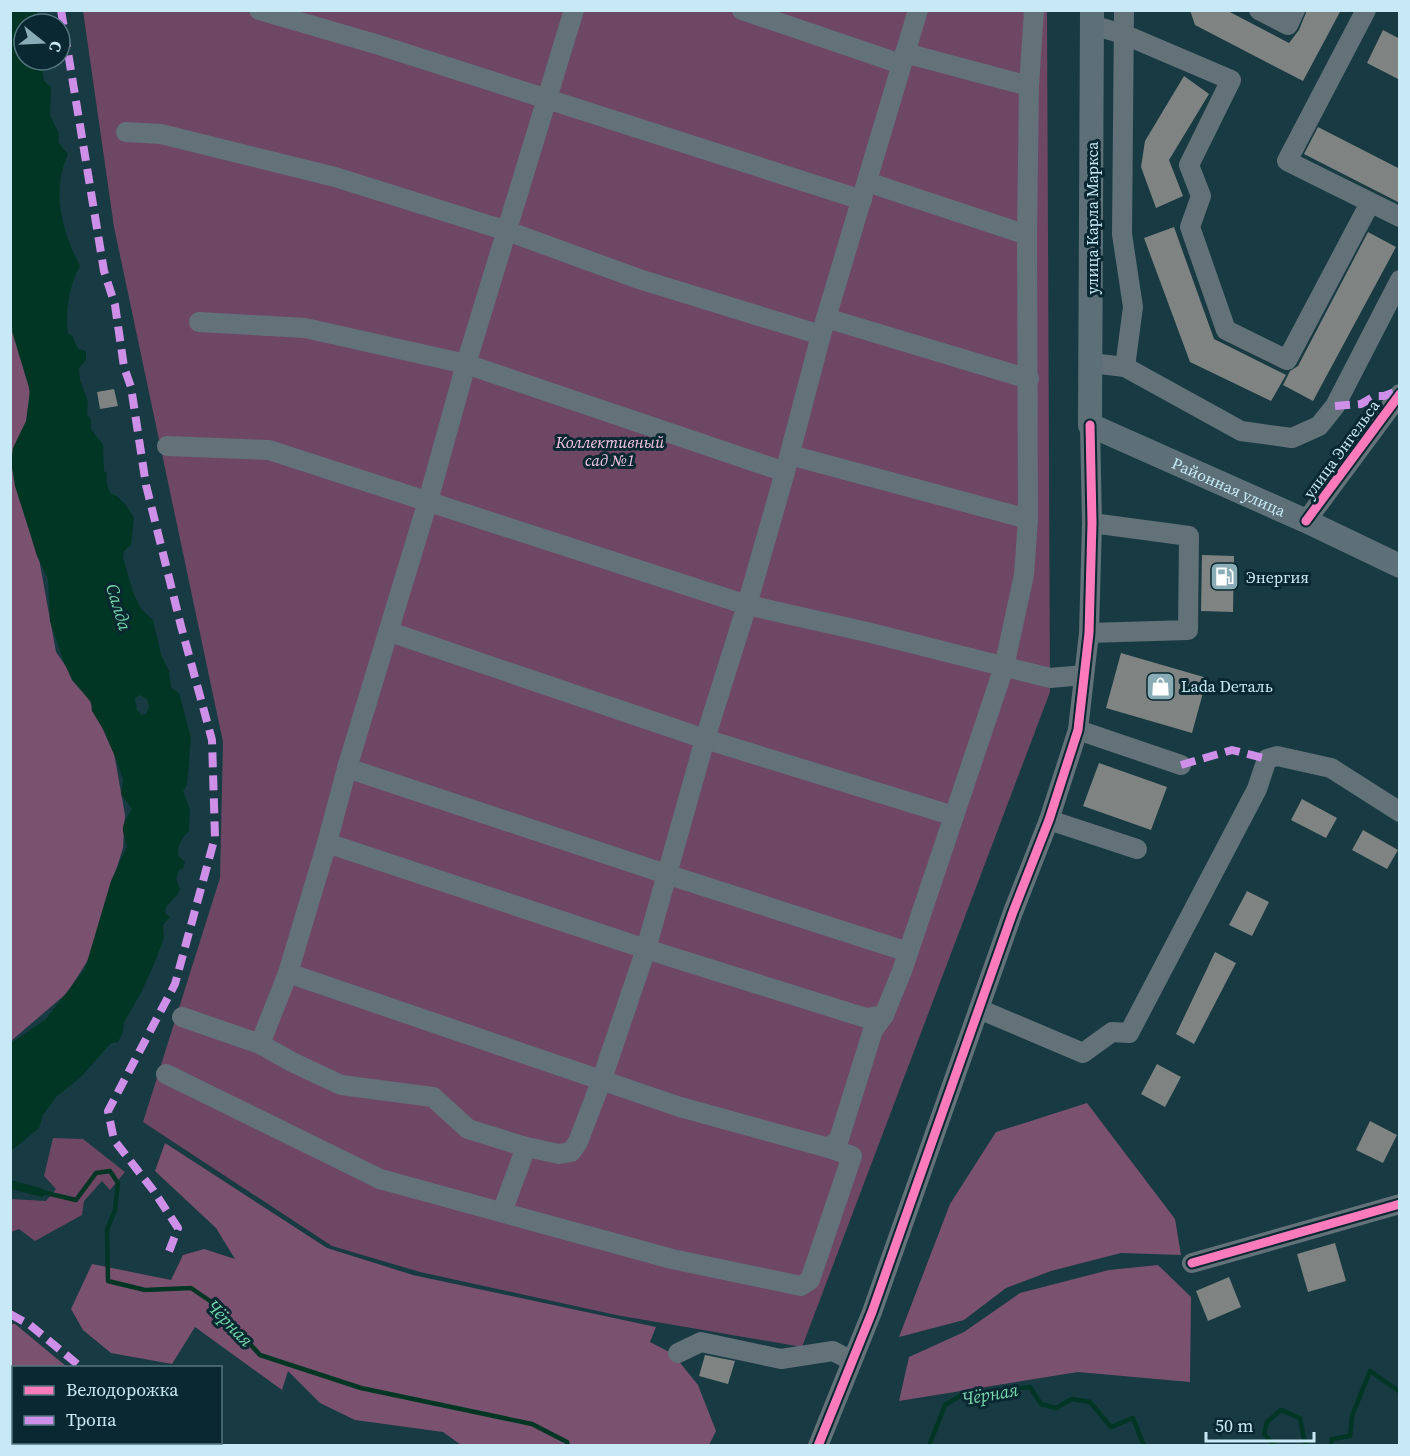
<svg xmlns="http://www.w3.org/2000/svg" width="1410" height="1456" font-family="'Source Serif 4',serif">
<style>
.green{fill:#6e4764}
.forest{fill:#7a516f}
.water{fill:#023624;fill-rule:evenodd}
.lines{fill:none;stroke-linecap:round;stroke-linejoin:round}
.stream{stroke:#023624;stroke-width:4.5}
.building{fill:#7f8381}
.minor{stroke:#637179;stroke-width:20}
.major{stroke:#5d7078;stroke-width:24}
.quiet{stroke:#ce8fe9;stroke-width:8;stroke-dasharray:15 8;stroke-linecap:butt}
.cycleway-casing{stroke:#092831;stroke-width:13}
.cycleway{stroke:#fd7abc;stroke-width:9}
.labels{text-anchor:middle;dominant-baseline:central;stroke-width:6;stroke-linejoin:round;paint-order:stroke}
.street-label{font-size:16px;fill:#c7e9f5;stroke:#092831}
.park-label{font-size:16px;font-style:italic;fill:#fbc9e7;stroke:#092831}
.poi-label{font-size:16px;fill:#c7e9f5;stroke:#092831;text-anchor:start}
.water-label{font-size:18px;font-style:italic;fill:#76d6a9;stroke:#092831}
</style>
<rect width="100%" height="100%" fill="#183a42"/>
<g class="green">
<path d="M83,11h964l3,681 -248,655 -186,-32 -196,-43 -88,-26 -189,-124 77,-244 3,-136 -109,-515z"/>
<path d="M53,1138l30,1 42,33 -15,18 -8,-9 -18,20 -2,14 -47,26 -16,-12 -8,3v-33l35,2 10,-12 -12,-13z"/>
</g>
<g class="forest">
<path d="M10,304l19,79 10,176 17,93 34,49 24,52 11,62 -2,33 -35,112 -21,33 -56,48z"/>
<path d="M1087,1103l88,116 6,36 -60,-2 -70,18 -45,17 -42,32 -65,17 51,-133 46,-72z"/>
<path d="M165,1143l162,105 86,27 243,52 -6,15 23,12 25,31 18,46 -7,14h-248l-18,-13 -88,-12 -35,-17 -32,-32 -6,19 -87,-63 -23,37 -61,-11 -28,-23 -12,-21 21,-45 79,16 12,-25 21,-6 31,10 -19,-31 -61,-57z"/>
<path d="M1158,1265l33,32 -1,85 -112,-10 -179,29 10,-44 55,-25 56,-39 89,-23z"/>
<path d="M10,1324h5l52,43 -53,1v74h143l4,3h-150z"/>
</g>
<g class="water">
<path d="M37,11l1,13h-14v36h17l3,21 7,6 -1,29 9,17 -1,9 10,12c-17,38 -6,78 12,112 -11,19 -15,46 -12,68l4,1 6,14 8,2v9l-7,8 1,12 8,22 -1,12 4,6v9l12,16 1,26 3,2 -1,7 4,13 7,3 9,9 8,13 -3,27 -7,6 -1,7 11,37 8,15 11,10 8,35 8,16 2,17 8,5 12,45 -4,47 -4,6 7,18 -1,22c-8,8 -11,13 -11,24l7,7 -2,6 -4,2 -3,9 4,10 -3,6 -11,12 -1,6 5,4 -7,8 1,13 -9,24 -14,31 -17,29 -1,10 -5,10 -7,1 -30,34 -25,20 -13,18 -4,13 -28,23v-108l34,-23 40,-51 26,-88 16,-35c-6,-18 -6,-20 5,-37l-11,-15 2,-14 -7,-21 -13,-30 -11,-18 -1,-9 -19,-22 -9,-20 -13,-39 -2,-42 -11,-23 -9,-29 -13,-41 -4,-24 2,-14 13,-27 4,-30 -19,-63v-317zM139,695l8,4 2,8 -3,7 -4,1 -5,-5 -2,-11z"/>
<path d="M11,1180l33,9 1,5 -3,3 -31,-8z"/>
</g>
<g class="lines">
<g class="stream">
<path d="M42,1192l34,8 20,-27 14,-2 8,12 -3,27 -8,20 1,51 37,9 46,-2 22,15 47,52 101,33 171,36 35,18 1,4"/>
<path d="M929,1446l16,-41 15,-9 70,-9 11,17 15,4 16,-9 18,3 21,25 22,-9 11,28"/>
<path d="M1275,1446l-11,-12 3,-12 14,-12 19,8 4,21 3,7"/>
<path d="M1331,1446l1,-7 18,-3 2,-20 18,-45 30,21"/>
</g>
</g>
<g class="building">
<path d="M1190,10h36l63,33 10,-13 8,-20h34l-38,71 -108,-56z"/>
<path d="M1383,30l17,9v41l-33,-17z"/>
<path d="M1184,76l25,18 -40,66 14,36 -27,12 -15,-41 4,-26z"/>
<path d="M1318,127l82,42v34l-96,-49z"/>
<path d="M1174,227l40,112 72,36 -15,26 -81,-39 -46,-124z"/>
<path d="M1368,232l28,15 -83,154 -30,-16 7,-14 8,-5z"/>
<path d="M114,389l4,17 -18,3 -3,-17z"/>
<path d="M1202,555l32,1 -1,56 -32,-1z"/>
<path d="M1121,653l86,25 -15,55 -86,-25z"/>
<path d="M1099,763l68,24 -16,43 -68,-24z"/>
<path d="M1302,799l35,19 -11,20 -35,-18z"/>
<path d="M1363,830l35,20 -11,19 -35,-19z"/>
<path d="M1247,891l22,11 -17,34 -23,-11z"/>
<path d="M1215,952l21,11 -42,81 -18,-10z"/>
<path d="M1157,1064l24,13 -16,30 -24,-13z"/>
<path d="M1370,1121l27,14 -14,28 -27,-13z"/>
<path d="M1335,1243l11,38 -38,11 -11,-38z"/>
<path d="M1229,1277l12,30 -33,14 -12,-30z"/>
<path d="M705,1355l30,6 -7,23 -29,-8z"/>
</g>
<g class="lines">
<g class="minor">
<path d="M259,10l120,35 483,155"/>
<path d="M742,10l159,54"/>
<path d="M1124,10l-2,224 11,73 -8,60"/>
<path d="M1259,10l29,15 7,-15"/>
<path d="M1366,10l-79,151 113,56"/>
<path d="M1092,25l31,9 108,46 -42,85 12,31 -11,31 36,103 61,30 83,-157"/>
<path d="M905,53l124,33"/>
<path d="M126,132l35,2 174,43 172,54 132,48 182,56"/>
<path d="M867,182l160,53"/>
<path d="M826,318l203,61"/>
<path d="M199,322l106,6 161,36 319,108"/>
<path d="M1091,363l34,4 116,64 51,7 27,-12 16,-20 65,-126"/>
<path d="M167,446l102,4 478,155 120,27 183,46 34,-3"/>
<path d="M790,455l238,64"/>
<path d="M1306,521l94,-127"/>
<path d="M390,632l315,107 249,77 50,-149 20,-92 4,-56 -1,-284 2,-149 5,-76"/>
<path d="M1089,633l99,-3 1,-94 -97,-13"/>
<path d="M1078,730l103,35"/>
<path d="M347,768l319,106 242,78"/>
<path d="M1049,820l88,29"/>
<path d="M327,843l319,106 220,69 18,-3 18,-44 52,-155"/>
<path d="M288,973l392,134 149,41 10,-9 34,-109 11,-15"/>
<path d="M979,1009l104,44 29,-21 17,1 128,-244 10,-30 10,-3 54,12 69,44"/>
<path d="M182,1017l78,27 32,18 49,23 92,12 35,32 58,18 33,7 12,-2 7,-10 24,-63 44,-130 59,-210 42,-134 38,-133 36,-137 97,-325"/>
<path d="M260,1044l28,-71 39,-130 20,-75 81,-267 38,-137 108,-354"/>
<path d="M166,1074l214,105 292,80 129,27 9,-6 42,-124 -23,-8"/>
<path d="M502,1212l24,-65"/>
<path d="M1192,1263l208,-59"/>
<path d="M678,1353l23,-11 80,17 52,-8 19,10"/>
<path d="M818,1446l54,-134 141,-400 36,-92 29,-90 11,-97 3,-110 -2,-98"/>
</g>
<path class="major" id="s1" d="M1092,10l-2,415 216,96 94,45"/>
<g class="quiet">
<path d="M61,10l43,261 11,34 9,62 7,20 15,98 35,141 31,114 3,97 -40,147 -67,127 6,29 39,50 25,38 -10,26"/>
<path d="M1335,406l26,-2 14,-8h9l16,-6"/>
<path d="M1181,765l51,-15 35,9"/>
<path d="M10,1314l20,11 52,43"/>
<path d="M172,1442l3,4"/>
<path d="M146,1446l1,-4"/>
</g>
<defs>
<g id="cycleway">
<path d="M1306,521l94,-127"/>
<path d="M1192,1263l208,-59"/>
<path d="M818,1446l54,-134 141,-400 36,-92 29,-90 11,-97 3,-110 -2,-98"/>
</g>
</defs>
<use href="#cycleway" class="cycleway-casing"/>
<use href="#cycleway" class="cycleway"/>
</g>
<defs>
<symbol id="fuel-square" viewBox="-11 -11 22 22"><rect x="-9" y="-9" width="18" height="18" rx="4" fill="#8aacb6" stroke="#092831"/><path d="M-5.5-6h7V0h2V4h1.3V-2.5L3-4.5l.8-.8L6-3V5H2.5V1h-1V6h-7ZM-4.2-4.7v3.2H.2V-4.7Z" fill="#fff"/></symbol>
<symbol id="shop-square" viewBox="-11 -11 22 22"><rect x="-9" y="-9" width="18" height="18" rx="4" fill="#8aacb6" stroke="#092831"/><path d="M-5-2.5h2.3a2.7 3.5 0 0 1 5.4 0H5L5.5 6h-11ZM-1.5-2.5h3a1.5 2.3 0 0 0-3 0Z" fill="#fff"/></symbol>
</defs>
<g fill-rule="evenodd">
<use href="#fuel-square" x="1208" y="560" width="33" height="33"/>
<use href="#shop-square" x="1144" y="670" width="33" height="33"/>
</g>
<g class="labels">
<g class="street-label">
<text transform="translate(1092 218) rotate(-90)">улица Карла Маркса</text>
<text transform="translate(1341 449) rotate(-54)">улица Энгельса</text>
<text stroke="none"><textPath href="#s1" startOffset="567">Районная улица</textPath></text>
</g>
<g class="park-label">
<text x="610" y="442">Коллективный<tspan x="610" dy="18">сад №1</tspan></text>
</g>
<g class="poi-label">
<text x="1246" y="577">Энергия</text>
<text x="1181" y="686">Lada Dеталь</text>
</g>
<g class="water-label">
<text transform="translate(119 607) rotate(73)">Салда</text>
<text transform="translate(230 1323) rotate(46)">Чёрная</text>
<text transform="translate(990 1394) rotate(-10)">Чёрная</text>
</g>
</g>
<rect width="1410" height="1456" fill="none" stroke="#c7e9f5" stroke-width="24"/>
<rect x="12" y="1366" width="210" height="78" fill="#092831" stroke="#55757f" stroke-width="1.5"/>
<rect x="24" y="1386" width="30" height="9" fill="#fd7abc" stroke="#55757f" stroke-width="1.5"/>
<text x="66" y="1396" font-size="18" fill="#c7e9f5">Велодорожка</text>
<rect x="24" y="1416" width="30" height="9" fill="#ce8fe9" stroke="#55757f" stroke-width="1.5"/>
<text x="66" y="1426" font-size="18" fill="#c7e9f5">Тропа</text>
<g transform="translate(42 42) rotate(108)"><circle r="28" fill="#092831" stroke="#55757f" stroke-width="1.5"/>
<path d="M0-4.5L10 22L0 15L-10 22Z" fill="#8aacb6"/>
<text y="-9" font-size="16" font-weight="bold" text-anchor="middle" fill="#c7e9f5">С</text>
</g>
<path d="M1206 1432v9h108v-9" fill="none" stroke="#c7e9f5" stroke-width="3"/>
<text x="1215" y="1432" font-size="18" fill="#c7e9f5" stroke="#092831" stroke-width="4.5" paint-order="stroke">50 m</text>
</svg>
